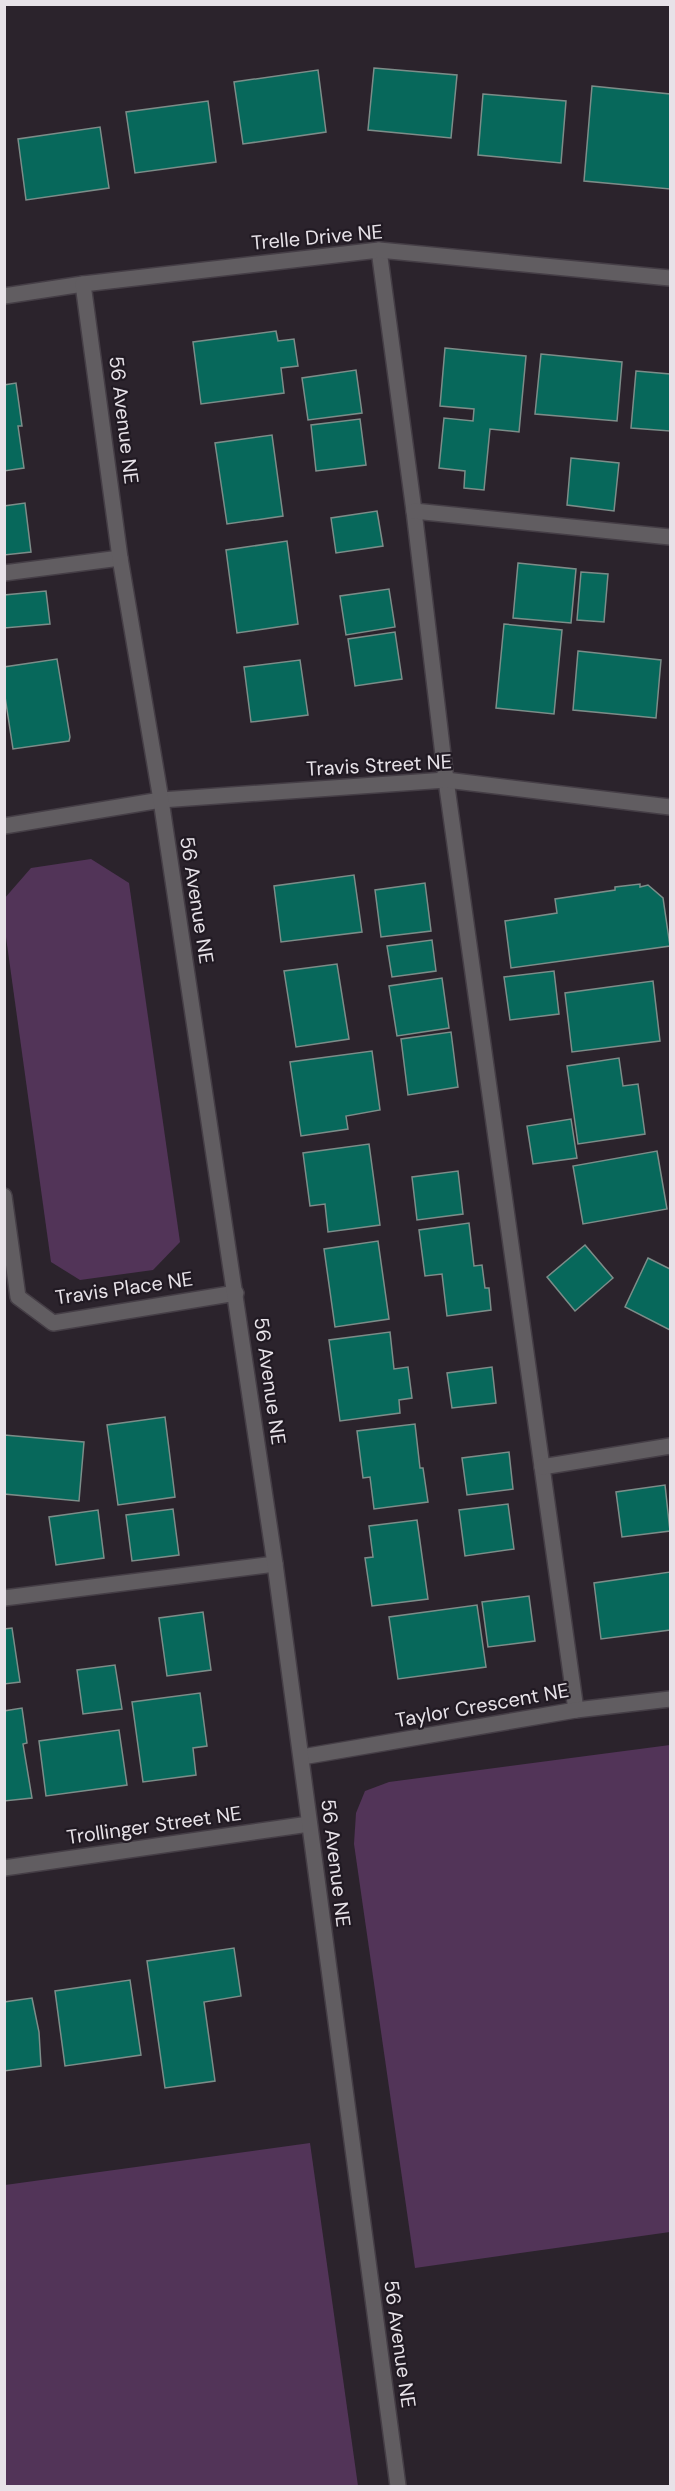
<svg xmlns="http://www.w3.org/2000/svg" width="675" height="2491" font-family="'DM Sans',sans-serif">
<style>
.green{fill:#523458}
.building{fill:#07685b;stroke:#7c8d89;stroke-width:1.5}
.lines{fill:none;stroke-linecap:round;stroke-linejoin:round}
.service-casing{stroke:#453e46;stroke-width:18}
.minor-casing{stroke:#453e46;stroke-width:18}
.tertiary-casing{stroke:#453e46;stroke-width:18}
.service{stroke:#615d61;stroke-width:15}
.minor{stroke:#615d61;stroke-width:15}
.tertiary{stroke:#615d61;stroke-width:15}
.labels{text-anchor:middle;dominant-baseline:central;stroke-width:4.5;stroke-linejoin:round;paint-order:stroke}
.street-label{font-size:20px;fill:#e7e2e8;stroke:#211a23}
</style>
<rect width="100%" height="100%" fill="#2b232c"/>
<g class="green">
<path d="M91,859l38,24 51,359 -27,28 -73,10 -29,-18 -46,-332 -1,-31 27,-31z"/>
<path d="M670,1745v487l-255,36 -61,-424 2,-31 9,-22 24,-9z"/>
<path d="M310,2143l48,343h-353v-301z"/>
</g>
<g class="building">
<path d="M374,68l83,7 -6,63 -83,-8z"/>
<path d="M318,70l8,62 -83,12 -9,-62z"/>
<path d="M592,86l78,8v95l-86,-8z"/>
<path d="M483,94l83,7 -5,62 -83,-8z"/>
<path d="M208,101l8,61 -81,11 -9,-61z"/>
<path d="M100,127l9,61 -83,12 -8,-61z"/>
<path d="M276,331l2,10 16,-2 4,27 -17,2 3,25 -83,11 -8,-62z"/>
<path d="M445,348l81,8 -7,76 -29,-3 -6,61 -20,-2 1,-17 -26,-3 5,-50 29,3 1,-12 -34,-3z"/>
<path d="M541,354l81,8 -5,59 -82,-7z"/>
<path d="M356,370l6,43 -54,7 -6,-42z"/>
<path d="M636,371l34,3v57l-39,-3z"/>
<path d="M16,383l6,43h-4l6,42 -20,3v-86z"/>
<path d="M360,419l6,46 -50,6 -5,-46z"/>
<path d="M272,435l11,81 -56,8 -12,-81z"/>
<path d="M571,458l48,5 -5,48 -47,-6z"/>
<path d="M25,503l6,49 -27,3v-49z"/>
<path d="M377,511l6,35 -47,7 -5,-35z"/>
<path d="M287,541l11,83 -61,9 -11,-83z"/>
<path d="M518,563l58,6 -5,54 -58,-5z"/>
<path d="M581,572l27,2 -4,48 -27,-2z"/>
<path d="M389,589l6,38 -49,8 -6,-39z"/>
<path d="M46,591l4,33 -46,4v-33z"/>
<path d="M504,624l58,6 -8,84 -58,-6z"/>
<path d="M395,632l7,47 -47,7 -7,-47z"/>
<path d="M578,651l83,9 -5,58 -83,-8z"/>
<path d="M57,659l13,78 -1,4 -56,8 -9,-59v-23z"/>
<path d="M300,660l8,55 -57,7 -7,-55z"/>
<path d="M354,875l8,57 -81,10 -7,-56z"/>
<path d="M425,883l6,48 -50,6 -6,-47z"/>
<path d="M640,884v3l8,-2 15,13 7,48 -159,22 -6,-47 52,-8 -2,-14 60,-9v-3z"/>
<path d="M432,940l4,31 -44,6 -5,-31z"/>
<path d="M337,964l12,75 -53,8 -12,-76z"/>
<path d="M554,971l5,43 -49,6 -6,-43z"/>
<path d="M442,978l7,50 -52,8 -8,-50z"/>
<path d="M653,981l7,60 -88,11 -7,-59z"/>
<path d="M451,1032l7,55 -50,8 -7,-56z"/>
<path d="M372,1051l8,59 -34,6 2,13 -47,7 -11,-74z"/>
<path d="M619,1058l4,28 15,-2 7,50 -67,10 -11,-78z"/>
<path d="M571,1119l6,39 -44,6 -6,-38z"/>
<path d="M369,1144l11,81 -52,7 -3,-28 -15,2 -7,-53z"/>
<path d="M657,1151l10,58 -84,15 -10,-58z"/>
<path d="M458,1171l5,43 -46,6 -5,-43z"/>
<path d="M469,1223l5,43 8,-1 3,23h4l2,22 -44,6 -5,-42 -17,2 -6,-46z"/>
<path d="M378,1241l11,78 -54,8 -11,-78z"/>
<path d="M585,1245l28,33 -38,33 -28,-34z"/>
<path d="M648,1258l22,11v61l-45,-23z"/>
<path d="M390,1332l4,37 14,-2 4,31 -13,2 1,13 -60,8 -11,-81z"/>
<path d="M492,1367l4,36 -44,5 -5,-35z"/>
<path d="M165,1417l10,80 -57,8 -11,-80z"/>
<path d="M415,1424l5,44h3l5,34 -54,7 -4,-32 -7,1 -6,-47z"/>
<path d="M4,1435l80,7 -5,59 -75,-7z"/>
<path d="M509,1452l4,37 -46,6 -5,-37z"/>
<path d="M665,1485l5,46 -48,6 -6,-45z"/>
<path d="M508,1504l6,45 -49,7 -6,-46z"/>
<path d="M173,1509l6,46 -47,6 -6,-46z"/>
<path d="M98,1510l6,48 -48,7 -7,-48z"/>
<path d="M417,1520l11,79 -56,7 -7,-48 8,-1 -4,-31z"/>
<path d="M670,1572v58l-69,9 -7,-56z"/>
<path d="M529,1596l6,45 -47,6 -6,-45z"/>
<path d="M477,1605l9,62 -88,12 -9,-62z"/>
<path d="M203,1612l8,58 -44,6 -8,-58z"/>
<path d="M12,1628l8,54 -16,2v-55z"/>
<path d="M115,1665l7,44 -39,5 -6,-44z"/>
<path d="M200,1693l7,53 -14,2 3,27 -53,7 -11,-80z"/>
<path d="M22,1708l5,35 -4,1 9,54 -28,3v-90z"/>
<path d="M119,1730l8,55 -81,11 -7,-55z"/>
<path d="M234,1948l7,48 -37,6 11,79 -50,7 -18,-127z"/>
<path d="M130,1980l11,75 -76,11 -10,-75z"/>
<path d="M32,1998l7,34 2,34 -37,5v-69z"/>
</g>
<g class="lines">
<defs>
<g id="service">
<path d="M379,250l35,261 32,269 130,930"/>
<path d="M414,511l256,26"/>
<path d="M4,573l116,-15"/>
<path d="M542,1467l128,-21"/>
<path d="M4,1598l271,-34"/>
</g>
<g id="minor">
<path d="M4,296l79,-12"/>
<path d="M4,826l157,-26 285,-20 224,27"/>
<path d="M4,1196l14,101 35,26 183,-30"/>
<path d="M302,1757l274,-47 94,-11"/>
<path d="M4,1868l305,-44"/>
</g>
<path id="tertiary" d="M398,2486l-123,-922 -114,-764 -41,-242 -37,-274 296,-34 291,28"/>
</defs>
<use href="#service" class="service-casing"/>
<use href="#minor" class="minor-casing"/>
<use href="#tertiary" class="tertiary-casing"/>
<use href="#service" class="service"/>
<use href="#minor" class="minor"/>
<use href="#tertiary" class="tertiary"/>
</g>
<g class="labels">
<g class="street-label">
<text transform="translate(317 237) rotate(-5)">Trelle Drive NE</text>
<text transform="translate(124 420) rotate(83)">56 Avenue NE</text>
<text transform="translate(379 765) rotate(-3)">Travis Street NE</text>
<text transform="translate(197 900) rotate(81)">56 Avenue NE</text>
<text transform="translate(124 1288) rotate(-8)">Travis Place NE</text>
<text transform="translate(270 1381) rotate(82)">56 Avenue NE</text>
<text transform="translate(482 1705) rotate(-10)">Taylor Crescent NE</text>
<text transform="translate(154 1825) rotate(-8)">Trollinger Street NE</text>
<text transform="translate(336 1863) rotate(83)">56 Avenue NE</text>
<text transform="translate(400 2344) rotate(82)">56 Avenue NE</text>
</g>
</g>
<rect width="675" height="2491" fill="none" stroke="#e7e2e8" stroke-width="12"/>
</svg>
